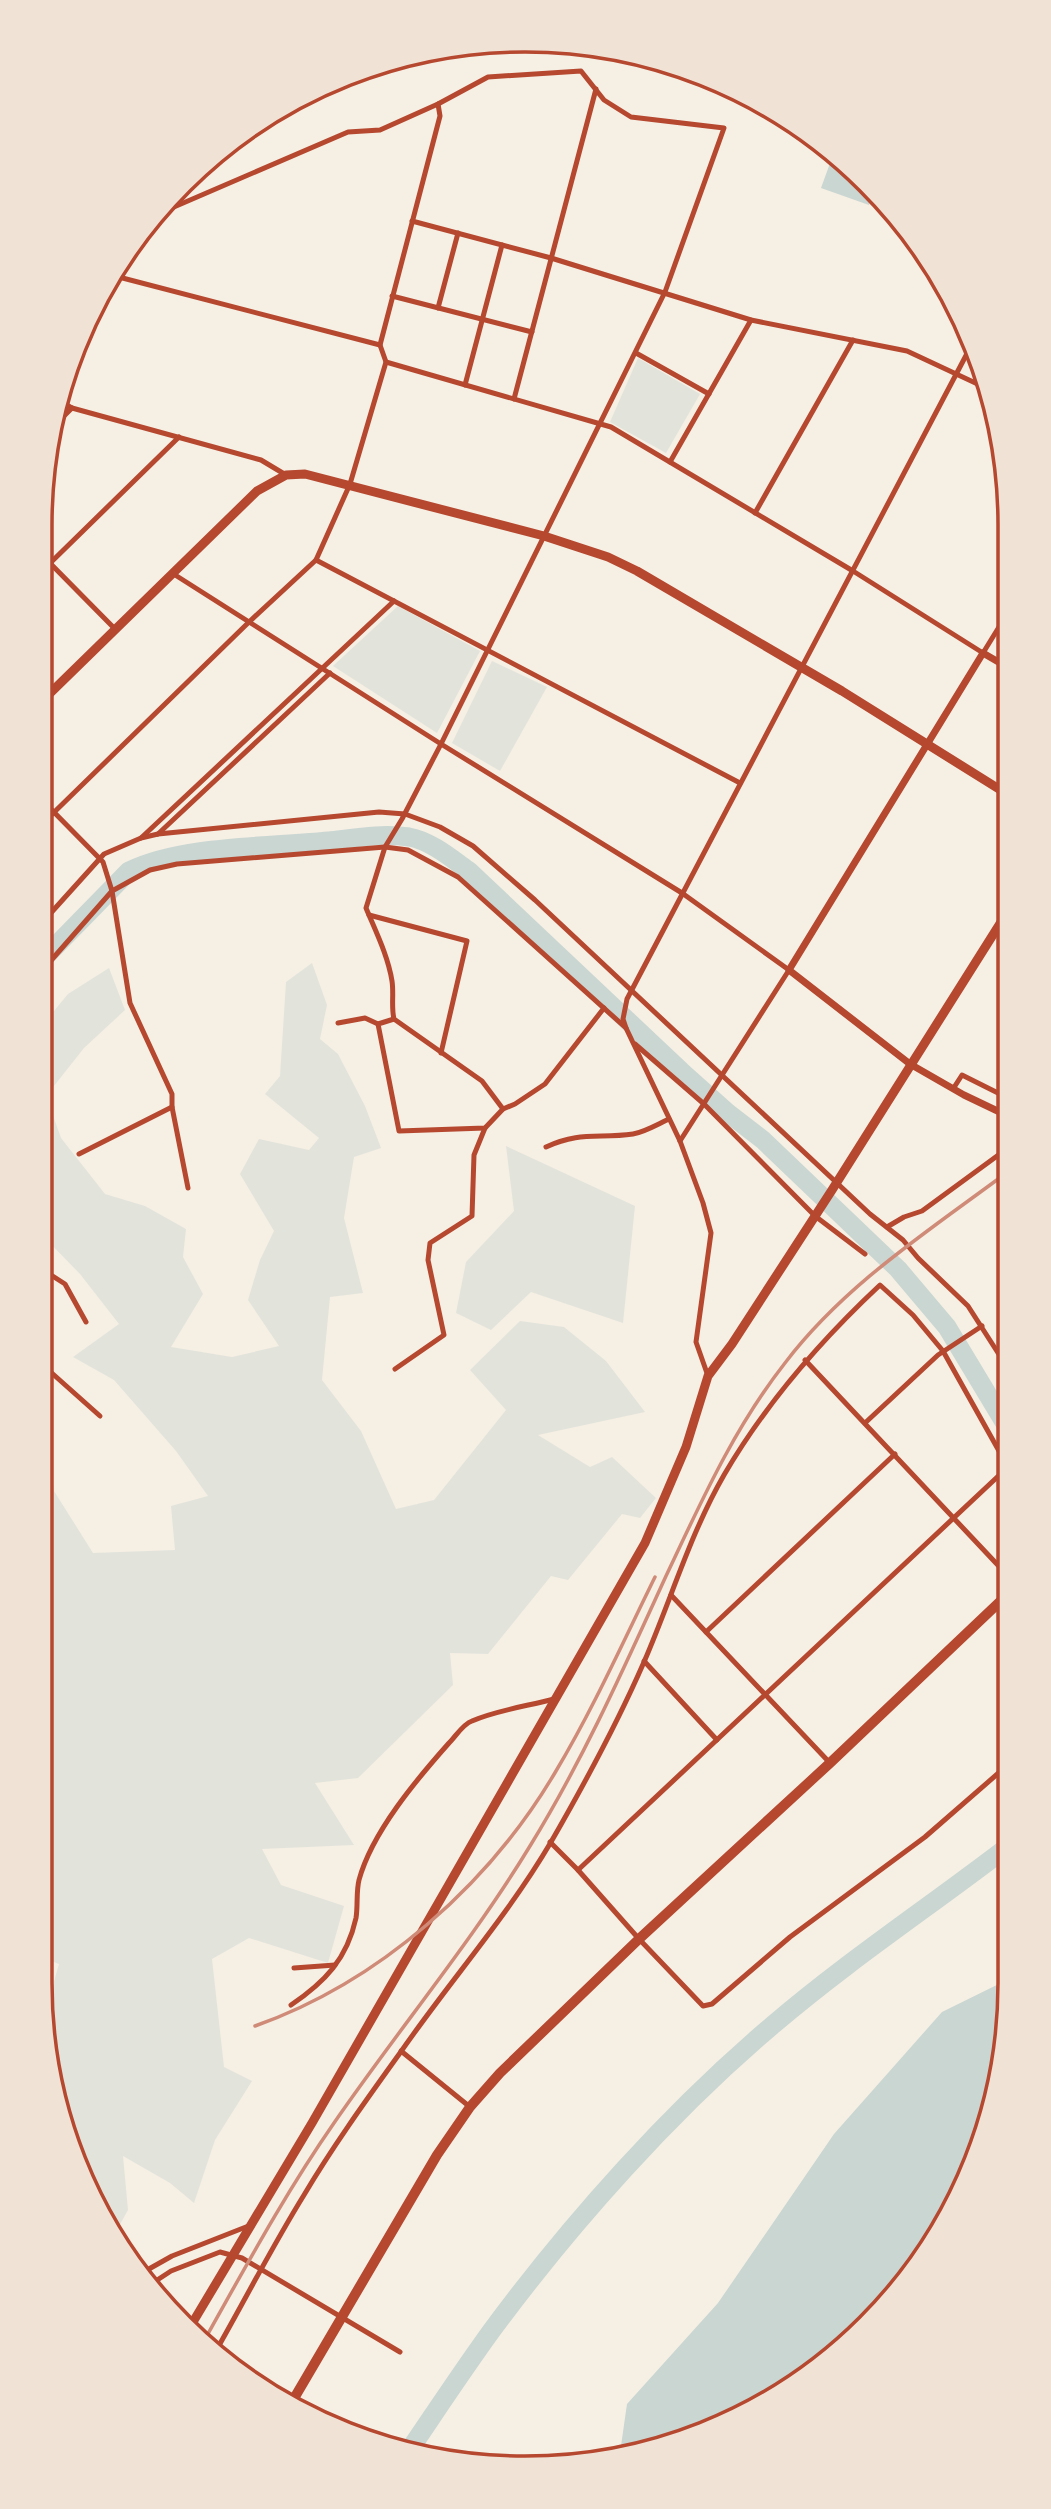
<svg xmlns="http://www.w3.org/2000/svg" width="1051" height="2509" font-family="Commissioner,sans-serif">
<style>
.green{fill:#e2e4dc}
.water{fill:#c9d6d2}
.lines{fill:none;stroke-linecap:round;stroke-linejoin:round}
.river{stroke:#c9d6d2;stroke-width:19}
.minor{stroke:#b5482f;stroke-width:5}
.tertiary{stroke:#b5482f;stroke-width:7}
.primary{stroke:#b5482f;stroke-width:9}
.trunk{stroke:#b5482f;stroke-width:10}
.rail{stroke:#cf8b77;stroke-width:3.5}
.rim{fill:none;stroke:#b5482f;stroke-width:3.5}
</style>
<rect width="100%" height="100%" fill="#f6efe4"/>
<g class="green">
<path d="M638,358l62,36 -34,59 -56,-31z"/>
<path d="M398,606l82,45 -43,82 -104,-67z"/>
<path d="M492,661l55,26 -47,84 -48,-28z"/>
<path d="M312,963l15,42 -7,34 18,15 27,52 16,42 -27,9 -10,61 19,75 -33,4 -8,83 39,51 35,78 38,-9 72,-90 -36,-40 50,-49 44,6 42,34 39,51 -107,23 52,32 22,-10 44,41 -16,20 -18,-4 -54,66 -17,-4 -63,78 -38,-1 3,32 -95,93 -43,5 39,62 -92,4 19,36 63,21 -16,57 -79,-25 -37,21 12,108 28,14 -37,59 -21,63 -24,-20 -47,-27 5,54 -15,27 -8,-11 -39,-86 -21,-127 14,-49 -19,-7v-542l14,76 39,62 82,-3 -4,-44 37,-10 -32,-45 -62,-71 -41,-23 46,-33 -39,-50 -40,-41v-205l28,-34 41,-26 16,42 -41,38 -38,48 15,42 44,56 40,12 41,23 -3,28 20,37 -32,53 61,10 47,-11 -31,-46 12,-40 14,-29 -34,-57 19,-35 50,11 10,-12 -54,-44 15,-18 6,-94z"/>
<path d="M506,1146l129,60 -12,117 -92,-31 -40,38 -35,-17 10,-51 48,-51z"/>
</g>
<g class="water">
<path d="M833,155l40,36 -4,14 -48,-17z"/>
<path d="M1011,1978l-26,161 -75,140 -64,69 -78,56 -149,56 8,-56 91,-101 116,-169 108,-122z"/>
</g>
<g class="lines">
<g class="river">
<path d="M40,962l89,-91c53,-26 141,-24 200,-30 26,-3 53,-8 80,-4 22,4 42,21 60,34l212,200 47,42 35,27 135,129 49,58 62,103"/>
<path d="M408,2452c28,-41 55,-82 84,-122 80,-108 179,-219 282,-306 75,-64 158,-119 236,-179"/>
</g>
<g class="minor">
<path d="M153,216l195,-84 32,-2 58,-26 50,-27 93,-6 23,29 27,17 93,11 -59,164 -224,452 -39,75 -17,28 -19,61c10,24 22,48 26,73 2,13 -1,26 2,38l88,62 21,28 12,-5 30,-20 59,-76"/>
<path d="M412,221l139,37 200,62 156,31 77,36"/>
<path d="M111,275l269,70"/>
<path d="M392,296l140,36"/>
<path d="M438,308l20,-75"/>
<path d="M636,353l73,41"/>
<path d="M386,362l225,65 242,144 130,82 24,-39"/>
<path d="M465,385l37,-140"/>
<path d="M514,399l82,-310"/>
<path d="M61,401l11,7 189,52 25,15"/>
<path d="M57,423l15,-15"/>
<path d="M670,462l81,-142"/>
<path d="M755,513l98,-173"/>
<path d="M40,553l75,76"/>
<path d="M316,560l424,223"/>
<path d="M40,573l139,-136"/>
<path d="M172,573l269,171 241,149 107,77 -109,171"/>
<path d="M40,798l63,64 9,29 18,112 42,91v13l16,81"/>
<path d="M40,826l209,-204 67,-62 34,-76 36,-122 -6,-17 60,-229 -2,-12"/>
<path d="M158,834l172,-161"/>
<path d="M141,838l253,-237"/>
<path d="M369,915l98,26 -26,112"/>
<path d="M40,925l64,-71 37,-16 17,-4 221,-22 26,2 35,13 33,19 62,54 335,314 33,26 15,18 50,48 41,64"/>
<path d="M40,973l72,-82 38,-21 27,-6 208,-17 23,3 50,27 168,151"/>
<path d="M394,1019l-16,5 21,107 86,-3 18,-19"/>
<path d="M338,1023l27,-5 13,6"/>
<path d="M635,1044l69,60 111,112 50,38"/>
<path d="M953,1089l9,-14 46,23"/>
<path d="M546,1147c34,-16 53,-8 87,-13 12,-2 25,-10 36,-15"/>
<path d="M79,1154l93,-47"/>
<path d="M887,1227l17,-10 18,-6 86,-63"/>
<path d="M40,1268l25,16 21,38"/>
<path d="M805,1360l205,218"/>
<path d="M40,1367h5l55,49"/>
<path d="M395,1369l49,-34 -16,-75 2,-17 42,-27 2,-61 11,-27"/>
<path d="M708,1376l-12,-34 15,-109 -8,-30 -23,-62 -54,-113 -3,-9 4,-20 344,-653"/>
<path d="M865,1423l73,-68 44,-29"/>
<path d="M671,1595l159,168"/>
<path d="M706,1632l189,-178"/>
<path d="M644,1661l73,79"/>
<path d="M550,1842l28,28 61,69 64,67 9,-2 78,-67 135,-100 85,-74"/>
<path d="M294,1968l41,-3"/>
<path d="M291,2005c34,-23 56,-46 65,-87 2,-12 0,-26 3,-38 13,-48 58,-101 90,-137 7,-7 14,-19 23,-22 25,-11 56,-15 82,-22"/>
<path d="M401,2051l69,56"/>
<path d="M140,2274l32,-18 79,-31"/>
<path d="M148,2286l23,-15 49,-19 22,6 158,94"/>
<path d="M217,2349c29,-51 56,-104 87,-154 29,-49 63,-96 96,-142 49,-71 107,-136 151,-211 34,-59 66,-118 93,-180 27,-62 46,-128 80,-187 42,-72 95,-133 156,-190l33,30 30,36 65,116 -430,403"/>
</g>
<path class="tertiary" d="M1007,667l-24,-14 -194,317 121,94 54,31 44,21"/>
<g class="primary">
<path d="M40,703l217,-212 29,-16 19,-1 239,62 64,21 29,14 205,120 165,103"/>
<path d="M190,2327l122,-204 333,-580 41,-96 22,-71 24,-32 100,-154 176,-279"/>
</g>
<path class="trunk" d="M289,2407l148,-252 33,-48 30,-34 139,-134 191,-176 180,-171"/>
<g class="rail">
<path d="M255,2026c124,-44 234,-141 301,-255 37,-62 67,-129 99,-194"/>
<path d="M205,2339c41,-73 81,-147 129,-216 64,-93 137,-180 196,-277 53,-86 94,-178 136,-270 35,-74 68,-148 119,-213 60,-79 145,-133 224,-192"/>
</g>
</g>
<path d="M0 0H1051V2509H0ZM525 52H525A473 473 0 0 1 998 525V1983A473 473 0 0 1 525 2456H525A473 473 0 0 1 52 1983V525A473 473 0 0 1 525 52Z" fill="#f1e2d6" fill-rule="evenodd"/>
<path class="rim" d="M525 52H525A473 473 0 0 1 998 525V1983A473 473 0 0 1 525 2456H525A473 473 0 0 1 52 1983V525A473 473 0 0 1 525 52Z"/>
</svg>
